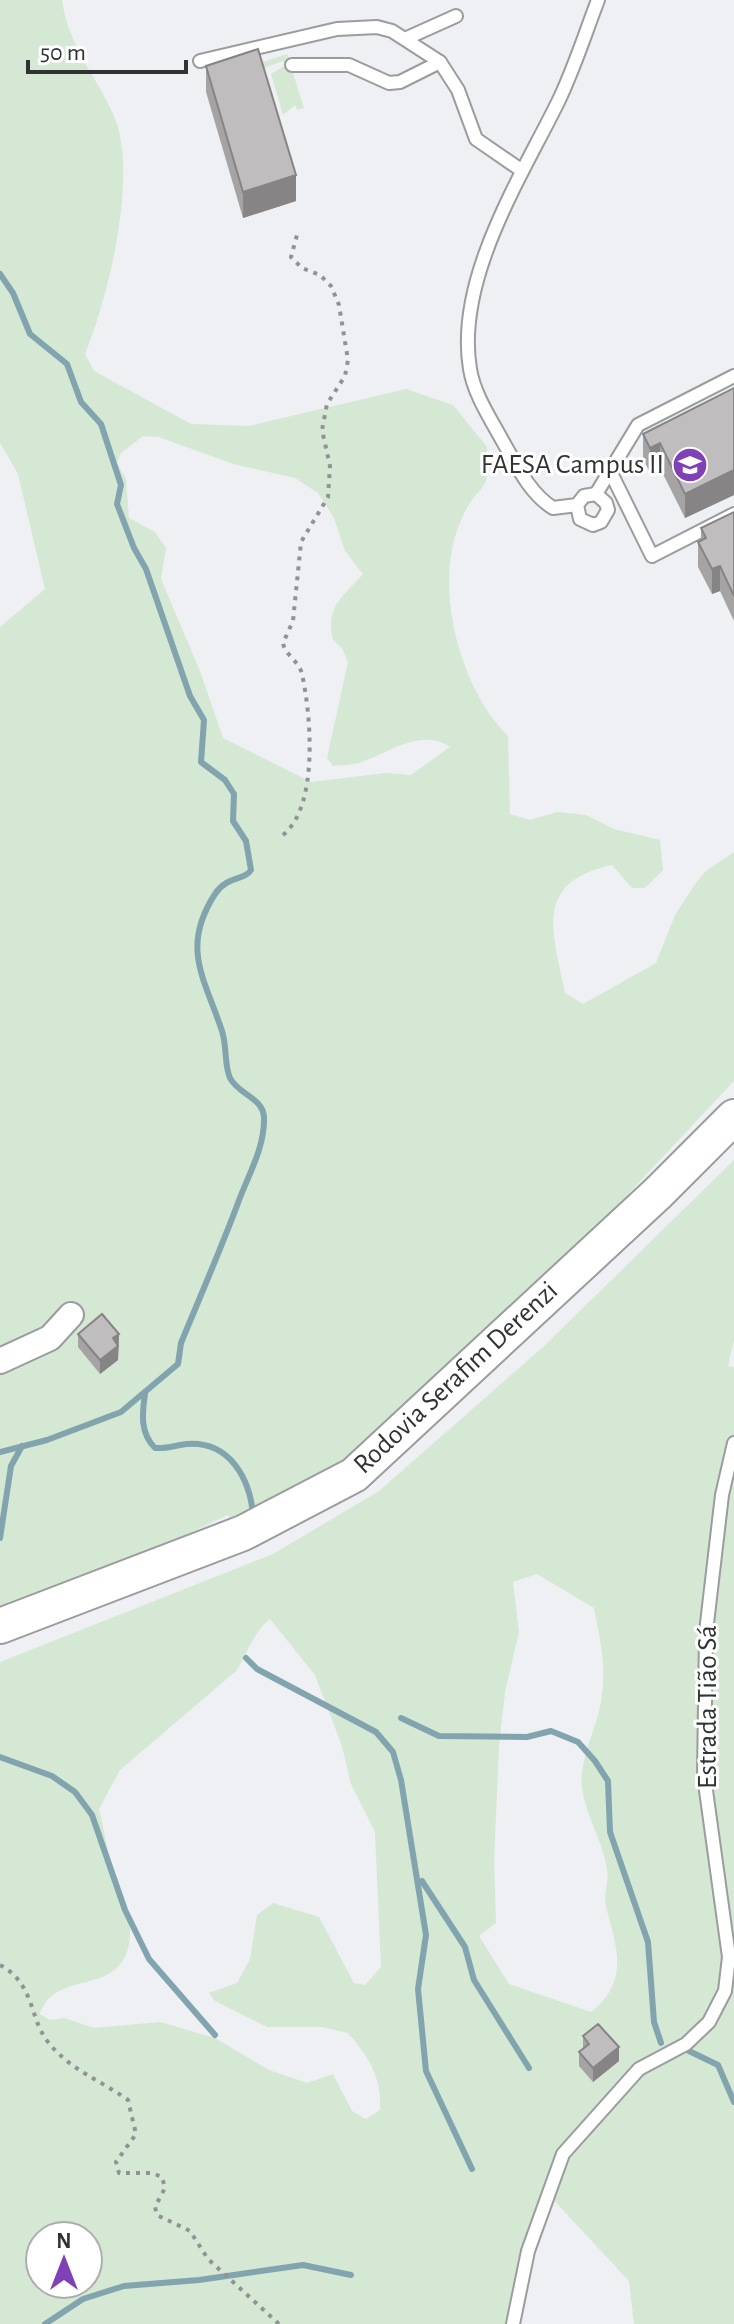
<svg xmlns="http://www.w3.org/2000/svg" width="734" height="2324" font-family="'Alegreya Sans',sans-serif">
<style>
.green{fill:#d4e8d4;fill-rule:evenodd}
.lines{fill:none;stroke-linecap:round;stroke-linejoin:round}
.stream{stroke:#81a4ae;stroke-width:6}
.lane-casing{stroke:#9a9c9e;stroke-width:16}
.street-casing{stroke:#9a9c9e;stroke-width:28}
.secondary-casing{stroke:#9a9c9e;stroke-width:38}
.path{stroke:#919294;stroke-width:4;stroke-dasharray:4 6;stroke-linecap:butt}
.lane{stroke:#fff;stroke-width:12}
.street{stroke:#fff;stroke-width:24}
.secondary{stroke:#fff;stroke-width:34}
.wall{fill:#a5a3a3}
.shaded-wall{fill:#868485}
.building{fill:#c0bdbe;stroke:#868485;stroke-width:2}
.labels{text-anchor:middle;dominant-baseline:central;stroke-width:6;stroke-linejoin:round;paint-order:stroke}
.poi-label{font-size:28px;fill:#313233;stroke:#fff;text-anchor:end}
.street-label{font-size:28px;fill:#313233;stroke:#fff}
</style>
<rect width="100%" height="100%" fill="#eef0f3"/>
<g class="green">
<path d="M0,0h62c6,45 34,76 52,116 25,58 -6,182 -29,238l9,17 97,53 58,2 157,-37 47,16 34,42c0,11 2,26 -2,36 -3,6 -8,10 -12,15 -8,12 -14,25 -18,39 -18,62 7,154 53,199l2,78 20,6 27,-8 29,3 28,14 46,11 3,30 -18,18h-13l-20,-23c-80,17 -59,68 -47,128l18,11 73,-41 19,-48 20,-31 11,-13 28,-19v229l-119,127 4,5 -223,205 -90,71 -76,29 -2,-3 -62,29 -166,64v-981l45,-38 -27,-115 -18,-31zM143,436l16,1 74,27 62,14 23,15 16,25 11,33 18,23c-20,23 -38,32 -30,66l9,8 6,14 -21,96 6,8c9,-1 18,-1 26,-3 28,-9 62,-36 91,-16l-39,28 -25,-2 -75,9 -88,-44 -23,-67 -39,-92 5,-31 -11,-16 -26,-14 -3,-39 -9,-16 4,-10z"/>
<path d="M287,54l17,54 -7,2 -2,-5 -12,10 -12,-41 15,-9 -3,-4 -30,11 -2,-6z"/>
<path d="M734,1160v180l-6,26 6,1v957h-100l-5,-43 -81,-87 -19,49 -10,81h-519v-662l273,-108 106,-63 164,-144zM537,1574l57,34c7,35 14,67 5,103 -6,25 -20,50 -17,77 4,29 22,55 25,82 2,12 -4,25 -1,37 11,41 24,74 -15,105l-82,-28 -30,-48 17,-13 -2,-61 5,-116 6,-54 14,-60 -6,-50zM270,1619l45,56 27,71 9,38 24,48 6,135 -16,18 -11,-2 -35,-66 -46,-14 -16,12 -7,44 -13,24 -28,10 6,8 52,26h54l27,6c21,24 34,45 32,77l-14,9 -14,-8 -19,-37 -26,9 -38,-13 -54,-32 -55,-16 -66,6 -30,-10 -14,2 -10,-6c16,-51 94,-9 90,-91 0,-17 -12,-37 -17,-53 -6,-20 -9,-41 -14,-61l21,-39 116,-99c12,-18 17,-39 34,-52zM40,2236h48v48h-48z"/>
</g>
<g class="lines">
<g class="stream">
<path d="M0,274l13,19 17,41 37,30 14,38 20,22 20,61 -4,19 17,44 12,21 44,127 14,24 -3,42 24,18 9,14 -1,27 13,20 5,29c-7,11 -23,5 -36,24 -35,54 -10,85 7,137 5,15 2,33 8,47 8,16 33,20 34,39 1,31 -16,58 -26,86 -18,48 -38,94 -57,140l-3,21 -57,48 -74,28 -47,12"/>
<path d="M145,1394c-3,20 -5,39 10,54 12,1 21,-3 32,-4 43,-3 63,35 66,71"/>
<path d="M0,1538l11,-72 11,-20"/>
<path d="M246,1658l11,11 119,63 17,20 8,28 25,155 -8,54 8,82 46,98"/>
<path d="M401,1718l38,18 88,1 24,-6 27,11 17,19 13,20 2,51 38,110 6,80 7,21"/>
<path d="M0,1757l52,19 23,16 17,23 33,95 24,49 66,76"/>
<path d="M422,1881l43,66 9,33 55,88"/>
<path d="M689,2051l29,14 16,37"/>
<path d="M45,2324l38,-25 41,-13 75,-6 104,-15 48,10"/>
</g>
<defs>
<g id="lane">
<path d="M407,38l49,-22"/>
<path d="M200,61l137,-32 40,-2 15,4 48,31 18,28 18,49 45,31"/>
<path d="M292,65h57l40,18 11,-1 40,-20"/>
<path d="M609,469l43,87 82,-42"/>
<path d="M596,494l42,-69 96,-49"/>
<path d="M577,505l3,14 13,6 8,-3 7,-12 -2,-7 -10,-9 -12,2 -7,9 -24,3c-24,-15 -37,-44 -51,-68 -12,-22 -28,-46 -32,-71 -15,-89 50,-190 88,-267 16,-33 27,-68 40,-102"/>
<path d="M513,2324l15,-73 35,-97 76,-85 47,-25 23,-22 16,-31 4,-34 -25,-181 2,-144 16,-137 12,-52"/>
</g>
<path id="street" d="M0,1361l50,-23 21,-23"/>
<path id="secondary" d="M0,1626l243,-93 111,-58 304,-282 76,-76"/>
</defs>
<use href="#lane" class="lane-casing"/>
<use href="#street" class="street-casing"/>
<use href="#secondary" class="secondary-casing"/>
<g class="path">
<path d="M283,835c36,-29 28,-120 19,-161 -3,-13 -17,-19 -19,-31l10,-22 8,-79 27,-45 2,-31 -8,-36 5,-26 18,-28 3,-16 -9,-55 -8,-19 -11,-11 -18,-7 -11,-11 6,-22"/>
<path d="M0,1965c35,19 29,53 48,77 22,28 52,38 80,58l8,34 -20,28 3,11h33l10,4 3,11 -10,19 2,8 33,16 18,28 71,65"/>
</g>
<use href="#lane" class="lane"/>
<use href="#street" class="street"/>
<use href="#secondary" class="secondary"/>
</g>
<g class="wall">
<path d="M206,66l90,135 -53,17 -37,-126z"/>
<path d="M734,388v107l-49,23 -25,-50 -10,4 -7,-13v-25z"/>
<path d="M734,512v109l-14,-30 -8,3 -14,-27v-25l3,-2v-12z"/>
<path d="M78,1334h41l-1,26 -18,14 -22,-27z"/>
<path d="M583,2036l36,25 -26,21 -14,-16v-14l4,-3z"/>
</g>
<g class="shaded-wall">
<path d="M296,175v26l-53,17v-26z"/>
<path d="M660,443v25l-10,4v-24z"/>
<path d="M734,470v25l-49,23v-24z"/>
<path d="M720,566v25l-8,3v-25z"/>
<path d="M119,1334l-1,26 -18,14v-14l13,-22z"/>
<path d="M619,2047v14l-26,21v-14z"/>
</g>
<g class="building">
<path d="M258,49l38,126 -53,17 -37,-126z"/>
<path d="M734,388v82l-49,24 -25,-51 -10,5 -7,-14z"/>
<path d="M734,512v84l-14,-30 -8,3 -14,-27 8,-4 -5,-10z"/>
<path d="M102,1314l17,20 -6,4 5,8 -18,14 -22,-26z"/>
<path d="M598,2024l21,23 -26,21 -14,-16 10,-8 -6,-8z"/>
</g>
<defs>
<symbol id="university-disc" viewBox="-11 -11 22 22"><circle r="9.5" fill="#8041b6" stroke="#fff"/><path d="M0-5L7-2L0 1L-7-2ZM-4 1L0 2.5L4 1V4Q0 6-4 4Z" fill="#fff"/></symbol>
</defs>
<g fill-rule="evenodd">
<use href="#university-disc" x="670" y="445" width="40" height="40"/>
</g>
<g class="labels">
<g class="poi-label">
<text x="664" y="465">FAESA Campus II</text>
</g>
<g class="street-label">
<text transform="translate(456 1378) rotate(-43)">Rodovia Serafim Derenzi</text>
<text transform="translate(708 1707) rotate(-90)">Estrada Tião Sá</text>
</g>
</g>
<g transform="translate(64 2260)"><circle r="38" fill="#ffffff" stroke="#adadad" stroke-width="2"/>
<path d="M0-6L14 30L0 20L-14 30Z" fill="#8041b6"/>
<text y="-12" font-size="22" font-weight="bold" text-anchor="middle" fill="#313233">N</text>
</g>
<path d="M28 60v12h158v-12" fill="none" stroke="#313233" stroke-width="4"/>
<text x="40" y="60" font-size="24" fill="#313233" stroke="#ffffff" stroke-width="6" paint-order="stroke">50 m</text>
</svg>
